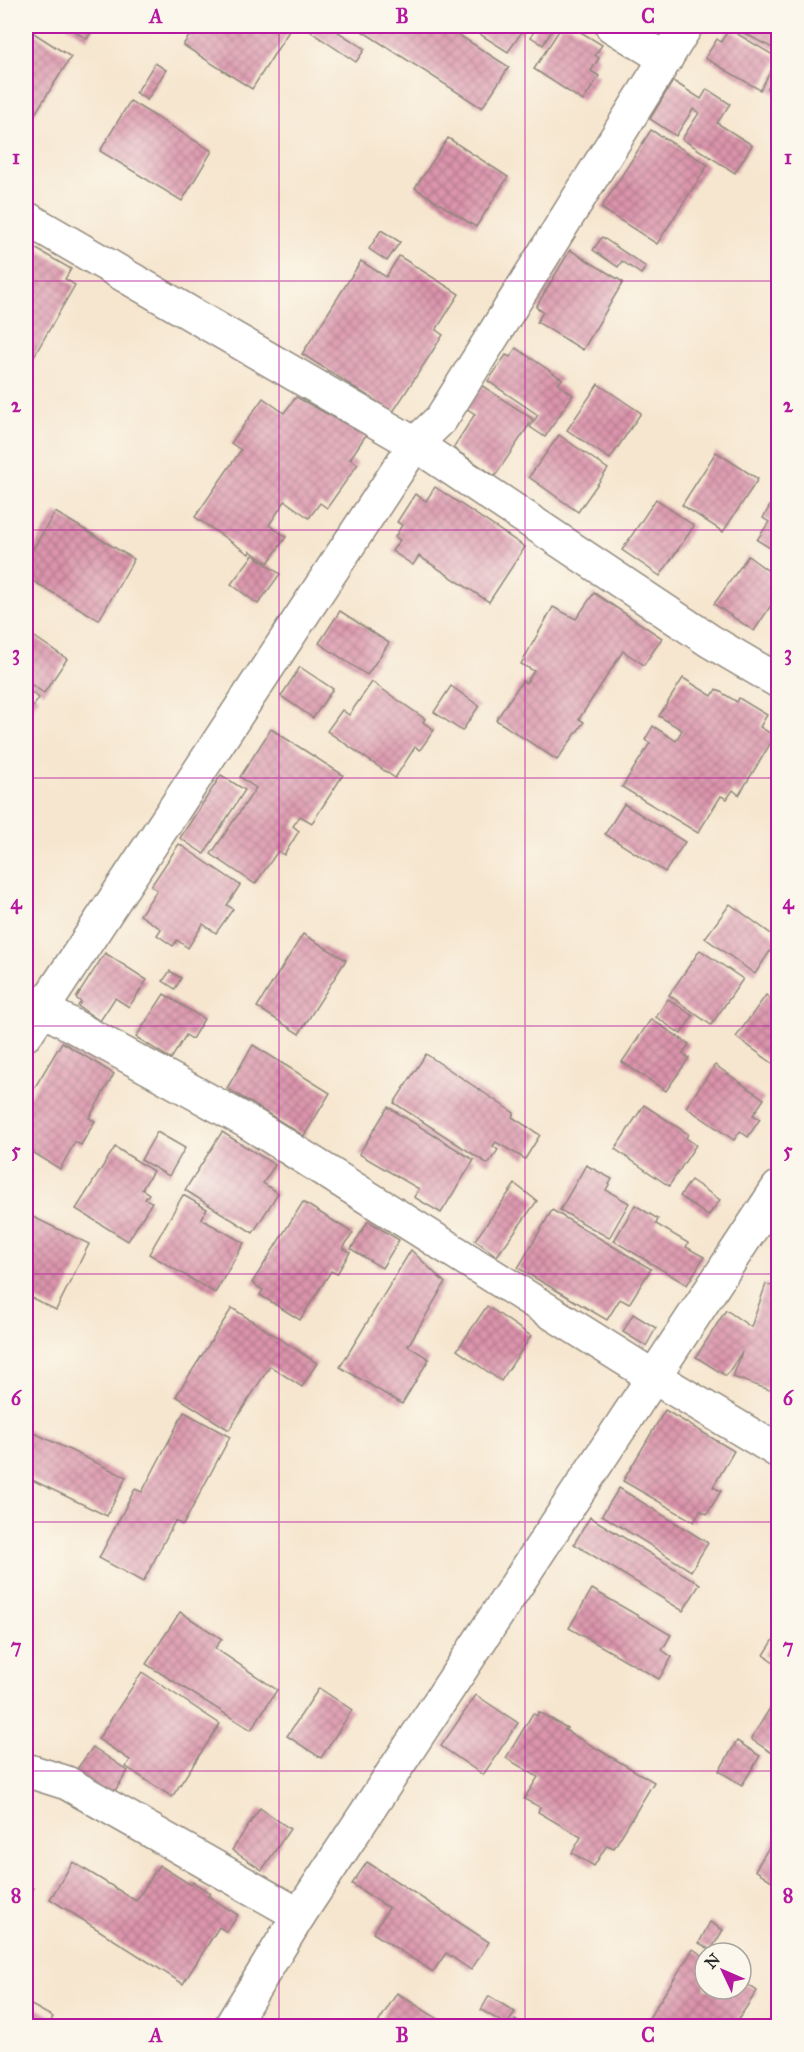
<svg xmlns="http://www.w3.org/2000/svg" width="804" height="2052" font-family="'IM FELL Great Primer',serif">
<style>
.building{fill:url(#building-cross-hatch)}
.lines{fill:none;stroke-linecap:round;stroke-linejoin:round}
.minor-casing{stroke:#90887d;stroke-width:36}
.minor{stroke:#fff;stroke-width:33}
.grid{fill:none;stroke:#b5179e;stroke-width:1.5;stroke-opacity:0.55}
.neatline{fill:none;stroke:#b5179e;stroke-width:2}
.grid-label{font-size:20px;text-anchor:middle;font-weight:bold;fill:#b5179e}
</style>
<defs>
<pattern id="building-cross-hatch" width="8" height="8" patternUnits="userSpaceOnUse" patternTransform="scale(1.5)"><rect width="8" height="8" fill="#db94ac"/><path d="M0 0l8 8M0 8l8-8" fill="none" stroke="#b2798c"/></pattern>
</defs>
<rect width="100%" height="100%" fill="#fbf7ec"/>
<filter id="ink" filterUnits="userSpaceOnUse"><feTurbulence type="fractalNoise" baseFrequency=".0167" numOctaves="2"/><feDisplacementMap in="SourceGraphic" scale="12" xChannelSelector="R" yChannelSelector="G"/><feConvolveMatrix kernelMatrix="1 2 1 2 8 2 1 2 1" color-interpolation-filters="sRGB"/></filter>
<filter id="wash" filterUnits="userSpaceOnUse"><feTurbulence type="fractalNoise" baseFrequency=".008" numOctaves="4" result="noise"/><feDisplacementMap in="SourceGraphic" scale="24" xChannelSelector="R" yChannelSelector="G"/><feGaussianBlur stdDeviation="1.35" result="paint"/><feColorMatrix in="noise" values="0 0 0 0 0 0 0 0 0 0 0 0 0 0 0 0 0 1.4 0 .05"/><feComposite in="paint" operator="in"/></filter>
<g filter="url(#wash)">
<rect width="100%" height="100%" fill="#f6e6cf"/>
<g id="blocks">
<g class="building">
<path d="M66,26h29l-8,13z"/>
<path d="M196,26h84l9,5 -37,58 -69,-44z"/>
<path d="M307,26h22l36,23 -9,13 -51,-34z"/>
<path d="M354,26h91l64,41 -27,41z"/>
<path d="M467,26h59l-18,26z"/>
<path d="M537,26h18l-12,19 -12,-8z"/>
<path d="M562,26h9l31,19 -7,10 4,3 -8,13 8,5 -16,25 -49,-32z"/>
<path d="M731,26h47v25z"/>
<path d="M26,28l45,29 -45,71z"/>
<path d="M729,29l49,29 -18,32 -55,-32 12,-19 4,3z"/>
<path d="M155,63l11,7 -19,30 -11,-7z"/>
<path d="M778,70v27l-11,-8z"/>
<path d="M673,81l28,18 6,-10 23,15 -13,19 35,22 -17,28 -53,-34 17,-26 -6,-4 -17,27 -26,-17z"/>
<path d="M130,101l82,50 -30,50 -82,-50z"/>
<path d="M651,130l57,35 -51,79 -56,-36z"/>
<path d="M448,138l60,39 -32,50 -61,-39z"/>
<path d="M381,230l19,12 -13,19 -18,-12z"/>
<path d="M602,237l44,30 -5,7 -19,-13 -4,6 -25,-17z"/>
<path d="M26,243l45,26 -6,10 10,6 -49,85z"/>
<path d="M570,250l53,32 -40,68 -46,-28 6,-10 -7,-5z"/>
<path d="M399,256l60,38 -23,36 7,5 -50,77 -91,-58 59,-93 25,16z"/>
<path d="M516,348l46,31 -4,5 15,11 -28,42 -15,-10 8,-12 -50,-34 18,-26 4,2z"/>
<path d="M598,384l43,29 -31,46 -43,-29z"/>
<path d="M481,385l52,34 -38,57 -42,-28 22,-34 -9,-6z"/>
<path d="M296,397l70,38 -16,24 8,5 -31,44 -7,-5 -11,15 -24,-17 -16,24 17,12 -18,26 -18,-12 -1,3 -54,-37 46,-67 -10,-7 32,-45 21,15z"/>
<path d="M559,435l49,34 -30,43 -49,-35z"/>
<path d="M716,452l42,27 -35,53 -41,-27z"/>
<path d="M435,487l90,60 -36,55 -70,-46 -6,9 -21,-14 8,-11 -5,-3 7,-12 -5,-3 18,-28 11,7z"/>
<path d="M778,492v61l-21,-13 12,-18 -6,-4z"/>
<path d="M656,499l38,27 -34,50 -38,-26z"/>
<path d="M55,512l79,47 -35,61 -73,-43v-16z"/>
<path d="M253,555l27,19 -22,30 -27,-20z"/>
<path d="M748,556l30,22v17l-24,36 -40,-27z"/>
<path d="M594,593l68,45 -18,27 -21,-14 -44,68 5,3 -27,38 -61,-40 26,-39 4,2 8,-12 -13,-7 32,-57 23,12z"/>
<path d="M340,611l49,32 -22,32 -48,-32z"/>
<path d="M26,631l41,28 -23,34 -18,-12z"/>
<path d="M778,647v18l-8,-6z"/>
<path d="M300,667l33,22 -20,29 -32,-22z"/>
<path d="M683,678l29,18 4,-7 21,13 2,-4 28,17 -7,12 15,9 -36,59 -6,-5 -6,9 -6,-3 -23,37 -76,-46 28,-44 -5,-3 8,-14 23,15 6,-11 -23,-14z"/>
<path d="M372,682l53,37 -2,3 11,8 -14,20 -5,-3 -20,31 -68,-47 15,-21 7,5z"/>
<path d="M451,686l28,20 -17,25 -28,-19z"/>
<path d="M26,688l13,10 -13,19z"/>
<path d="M271,729l72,46 -31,48 -12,-7 -7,10 6,5 -15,24 -6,-4 -23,33 -44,-30 45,-66 -16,-11z"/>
<path d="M221,775l24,15 -41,64 -24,-16z"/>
<path d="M624,804l61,38 -20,30 -60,-38z"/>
<path d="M179,844l61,41 -13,20 6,4 -17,24 -13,-9 -15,24 -11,-8 -4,6 -16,-11 4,-6 -21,-14 17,-25 -6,-4z"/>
<path d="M778,870v17l-7,-5z"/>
<path d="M730,904l48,35 -23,35 -50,-36z"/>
<path d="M303,934l43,26 -47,74 -42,-27z"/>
<path d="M700,950l43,29 -32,46 -42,-30z"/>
<path d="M105,953l42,27 -18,27 -14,-9 -15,23 -22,-15 3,-4 -5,-4z"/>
<path d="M170,971l11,7 -6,11 -12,-8z"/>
<path d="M164,994l40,25 -12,20 -6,-4 -15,24 -35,-22z"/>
<path d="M766,995l12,9v63l-42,-30z"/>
<path d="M668,999l25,17 -12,18 -25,-17z"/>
<path d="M651,1019l38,25 -6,10 6,4 -23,33 -44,-29z"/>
<path d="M62,1042l52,32 -25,44 6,3 -14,24 -6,-3 -15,27 -34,-21v-46z"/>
<path d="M253,1045l77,48 -26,43 -77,-48z"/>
<path d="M426,1054l88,59 -2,4 28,18 -15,24 -29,-17 -3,4 5,4 -10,14 -94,-61z"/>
<path d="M715,1065l49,34 -11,16 7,4 -12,18 -8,-6 -6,9 -48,-33z"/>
<path d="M644,1105l44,29 -2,4 10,7 -27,41 -54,-37z"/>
<path d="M388,1107l86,53 -33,53 -27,-16 5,-8 -60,-35z"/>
<path d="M157,1132l28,16 -16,28 -28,-16z"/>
<path d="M222,1132l53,33 -12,18 15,10 -25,40 -68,-43z"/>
<path d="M115,1147l38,24 -11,18 7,5 -4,5 7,3 -24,39 -52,-32z"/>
<path d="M586,1165l26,14 -6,11 23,13 -20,35 -49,-28z"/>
<path d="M691,1180l29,20 -12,16 -28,-20z"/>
<path d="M515,1184l22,17 -40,55 -22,-16z"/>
<path d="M183,1195l24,14 -6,10 43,24 -29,50 -66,-39z"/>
<path d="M303,1202l50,31 -10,15 7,4 -13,22 -6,-3 -31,49 -40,-25 3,-5 -11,-7z"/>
<path d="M635,1205l23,14 -2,5 32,19 -2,4 18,10 -17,28 -73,-44z"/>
<path d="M552,1210l99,59 -22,35 -9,-5 -13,21 -89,-52z"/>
<path d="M31,1216l58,28 -33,66 -30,-15v-68z"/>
<path d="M368,1221l31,19 -17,28 -31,-19z"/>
<path d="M411,1250l34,33 -37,63 21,13 -27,45 -62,-37z"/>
<path d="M766,1284l12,4v105l-45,-16 9,-25 -16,24 -30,-19 30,-47 25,17z"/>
<path d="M487,1306l44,30 -30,45 -44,-31z"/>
<path d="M232,1308l85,55 -15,24 -32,-21 -41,64 -53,-34z"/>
<path d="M633,1314l23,14 -10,18 -23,-14z"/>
<path d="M665,1410l69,41 -21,36 8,4 -14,23 -7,-4 -6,12 -71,-41z"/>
<path d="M184,1412l46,25 -47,88 -8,-4 -32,61 -44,-24 36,-69 7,3z"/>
<path d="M26,1429l100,48 -19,39 -81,-39z"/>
<path d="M619,1488l89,55 -17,28 -89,-56z"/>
<path d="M590,1517l110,67 -17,27 -109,-67z"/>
<path d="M592,1589l79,46 -9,15 10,7 -13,22 -90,-51z"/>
<path d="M180,1612l42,27 -7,9 62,42 -26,40 -105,-66z"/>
<path d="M778,1633v32l-14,-10z"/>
<path d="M142,1672l78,52 -48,73 -46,-30 4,-7 -32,-21z"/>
<path d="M319,1688l33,22 -31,48 -34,-22z"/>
<path d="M476,1695l42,28 -35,52 -42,-29z"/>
<path d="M778,1695v62l-27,-18z"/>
<path d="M539,1712l28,16 -2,2 89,52 -40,66 -7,-3 -13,21 -22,-13 9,-16 -43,-25 2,-5 -16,-8 14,-22 -32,-19 27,-45 4,3z"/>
<path d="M737,1741l23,15 -18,29 -23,-14z"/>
<path d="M93,1747l35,24 -18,27 -36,-25z"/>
<path d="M260,1808l30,21 -28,41 -30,-20z"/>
<path d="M778,1833v52l-23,-15z"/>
<path d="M73,1862l63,39 23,-36 32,20 2,-3 17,11 -2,3 30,19 -11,17 -8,-5 -36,57 -133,-85z"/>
<path d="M367,1862l122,80 -18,28 -25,-17 -13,19 -60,-39 16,-25 -37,-24z"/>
<path d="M26,1886l7,2 -7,18z"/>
<path d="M710,1922l13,8 -12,20 -12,-7z"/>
<path d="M693,1949l12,8v32h36v-9l16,11 -23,35h-78l-9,-5z"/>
<path d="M397,1993l52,33h-73z"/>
<path d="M489,1996l26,16 -8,13 -26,-15z"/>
<path d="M26,2002l27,15 -5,9h-22z"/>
<path d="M515,2020l10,6h-15z"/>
</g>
</g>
</g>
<g filter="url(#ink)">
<use href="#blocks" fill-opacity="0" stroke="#90887d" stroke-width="1.5"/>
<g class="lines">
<defs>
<g id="minor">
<path d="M612,26l54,33"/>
<path d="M26,218l389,226 295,197 68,40"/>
<path d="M26,1000l220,121 408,256 124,74"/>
<path d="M26,1034l389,-590 26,-25 245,-393"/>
<path d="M26,1770l41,13 232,132"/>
<path d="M231,2026l68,-111 479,-727"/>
</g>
</defs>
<use href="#minor" class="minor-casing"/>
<use href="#minor" class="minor"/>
</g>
</g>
<path class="grid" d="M279,26v2000M525,26v2000M26,281h752M26,530h752M26,778h752M26,1026h752M26,1274h752M26,1522h752M26,1771h752"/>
<rect width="804" height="2052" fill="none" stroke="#fbf7ec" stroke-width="66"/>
<g transform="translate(723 1971) rotate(314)"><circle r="28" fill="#fbf7ec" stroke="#a8a59f" stroke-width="1.5"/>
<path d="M0-4.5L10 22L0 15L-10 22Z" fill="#b5179e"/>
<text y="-9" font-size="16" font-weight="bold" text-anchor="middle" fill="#2b2b2b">N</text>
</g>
<rect x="33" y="33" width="738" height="1986" class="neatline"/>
<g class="grid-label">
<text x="156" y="23">A</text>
<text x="402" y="23">B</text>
<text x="648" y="23">C</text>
<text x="16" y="164">1</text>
<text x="788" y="164">1</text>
<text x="16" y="412">2</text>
<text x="788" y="412">2</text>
<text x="16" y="660">3</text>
<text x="788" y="660">3</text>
<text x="16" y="909">4</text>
<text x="788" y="909">4</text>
<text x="16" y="1157">5</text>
<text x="788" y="1157">5</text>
<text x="16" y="1405">6</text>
<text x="788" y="1405">6</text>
<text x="16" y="1653">7</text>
<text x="788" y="1653">7</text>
<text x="16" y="1902">8</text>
<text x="788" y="1902">8</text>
<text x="156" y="2042">A</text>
<text x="402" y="2042">B</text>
<text x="648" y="2042">C</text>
</g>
</svg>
